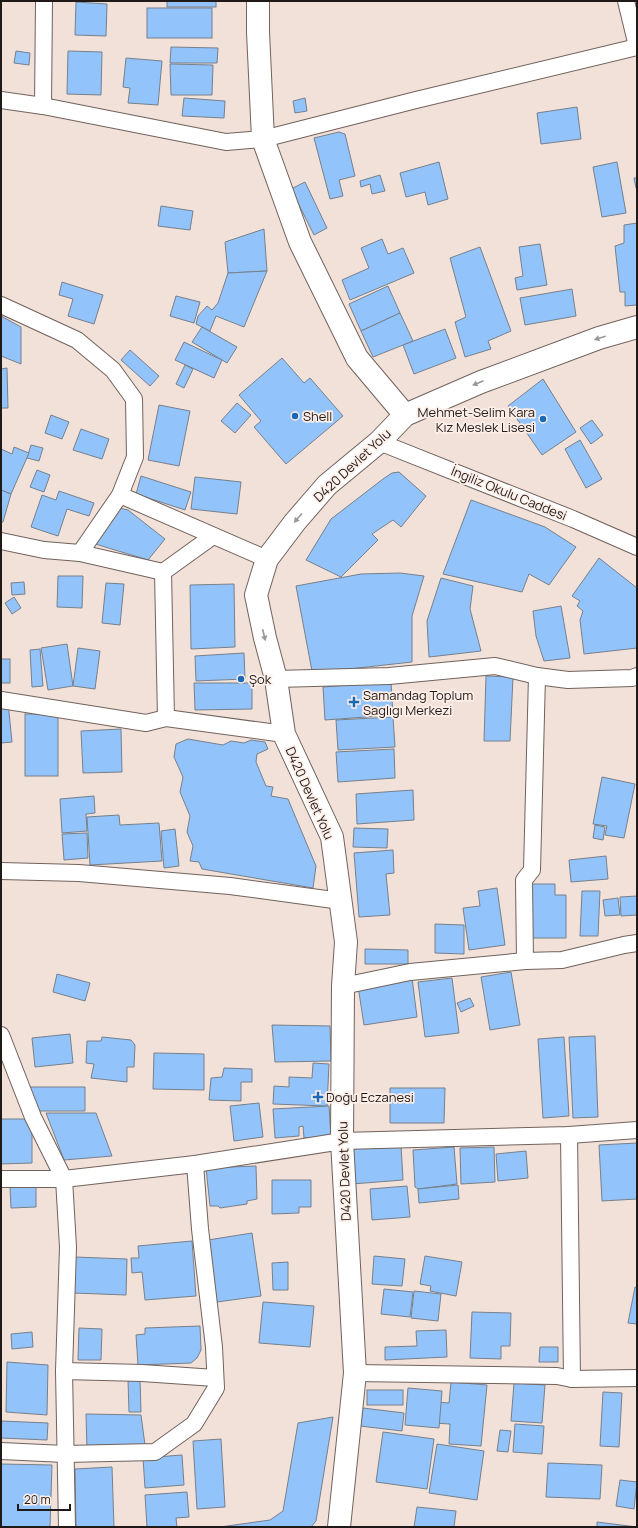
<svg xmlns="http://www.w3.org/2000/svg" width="638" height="1528" font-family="Manrope,sans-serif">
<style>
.building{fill:#93c3fb;stroke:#76808c}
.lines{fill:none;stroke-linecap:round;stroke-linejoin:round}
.street-casing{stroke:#71625c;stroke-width:18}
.secondary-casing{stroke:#71625c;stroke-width:24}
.street{stroke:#fff;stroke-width:16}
.secondary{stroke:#fff;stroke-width:22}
.oneway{fill:#9a9897}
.poi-dot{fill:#1a68b7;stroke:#fdefe8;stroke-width:1.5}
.labels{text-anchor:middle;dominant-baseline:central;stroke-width:3.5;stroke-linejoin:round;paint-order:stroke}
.poi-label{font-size:13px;fill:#1f1917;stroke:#fdefe8;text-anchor:start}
.street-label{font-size:13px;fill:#1f1917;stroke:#fdefe8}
</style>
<rect width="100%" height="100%" fill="#f2e1d9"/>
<g class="building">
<rect x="167" y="1" width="49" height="6"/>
<path d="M76,2l31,2 -1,32 -31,-1z"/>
<rect x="147" y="8" width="65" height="30"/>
<path d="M171,47l47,1 -1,15h-47z"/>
<path d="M16,51l14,2 -1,12 -15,-2z"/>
<path d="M68,51l34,1 -1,43 -34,-1z"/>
<path d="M126,58l36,3 -4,44 -30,-2 2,-15 -7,-1z"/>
<path d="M170,64l43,1 -1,30h-41z"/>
<path d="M184,98l41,3 -1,17 -42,-2z"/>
<path d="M305,98l2,13 -12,2 -2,-12z"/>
<path d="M577,107l4,32 -40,5 -4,-31z"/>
<path d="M339,132l6,2 10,42 -16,4 4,16 -13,3 -16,-61z"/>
<path d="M439,162l9,37 -20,6 -3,-13 -19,5 -6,-24z"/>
<path d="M617,162l9,51 -24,4 -9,-50z"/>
<path d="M380,175l5,16 -13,3 -2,-10 -9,3 -1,-6z"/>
<path d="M634,178h3v10h-1z"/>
<path d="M305,182l22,46 -13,7 -23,-46z"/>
<path d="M161,206l32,5 -3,19 -32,-4z"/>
<path d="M637,223v82l-12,1v-14h-5l-5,-46 9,-3v-18z"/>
<path d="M264,229l3,42 -39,2 -3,-31z"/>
<path d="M382,239l6,15 15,-6 11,25 -64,27 -8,-20 27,-12 -8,-20z"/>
<path d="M540,244l7,41 -30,5 -2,-12 8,-2 -4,-29z"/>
<path d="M480,247l31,84 -23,10 3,8 -26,8 -10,-35 11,-5 -16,-59z"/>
<path d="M267,271l-23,56 -28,-11 -6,15 -14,-7 2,-8 9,-10 5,4 6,-7 10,-30z"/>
<path d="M62,282l41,13 -9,29 -26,-8 5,-17 -14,-4z"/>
<path d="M388,286l12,27 -39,18 -12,-27z"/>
<path d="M572,289l4,27 -51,9 -5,-27z"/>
<path d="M176,296l24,6 -6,21 -24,-7z"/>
<path d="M400,313l13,28 -40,16 -12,-26z"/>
<path d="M1,316l20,11v37l-20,-8z"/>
<path d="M202,327l35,20 -10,16 -35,-21z"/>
<path d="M445,329l11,29 -42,16 -11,-29z"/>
<path d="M184,342l38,18 -8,18 -39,-18z"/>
<path d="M130,350l29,26 -9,10 -29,-26z"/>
<path d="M282,358l22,25 6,-5 33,38 -57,48 -32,-37 7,-6 -22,-26z"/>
<path d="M185,365l8,4 -9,19 -8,-4z"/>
<path d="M7,368l1,40h-7v-39z"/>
<path d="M543,379l33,53 -34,23 -34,-49z"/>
<path d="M237,403l14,12 -16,18 -14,-12z"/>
<path d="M159,405l31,6 -11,55 -31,-6z"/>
<path d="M51,415l18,7 -7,17 -17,-6z"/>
<path d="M592,420l11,15 -12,9 -11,-16z"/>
<path d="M81,429l28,10 -7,20 -29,-9z"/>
<path d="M580,440l22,39 -16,9 -21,-39z"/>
<path d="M31,445l12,3 -4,13 -12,-3z"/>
<path d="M14,447l15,6 -18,41 -10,-4v-41l11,5z"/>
<path d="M37,470l13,5 -6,17 -14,-5z"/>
<path d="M399,472l27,24 -25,31 -8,-7 -21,14 6,6 -37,37 -35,-17 25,-41 52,-40 9,-6z"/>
<path d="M141,476l50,16 -6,18 -49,-16z"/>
<path d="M195,477l46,5 -4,32 -46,-5z"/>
<path d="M1,490l10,4 -8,28h-2z"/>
<path d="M59,491l35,12 -5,13 -22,-7 -9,27 -27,-9 11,-32 14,5z"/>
<path d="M471,500l74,27 31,20 -27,38 -20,-11 -7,18 -79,-18z"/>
<path d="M115,507l13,3 37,29 -17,21 -56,-17z"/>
<path d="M599,558l38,30v60l-53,6 -4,-34 3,-9 -6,-5 3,-5 -8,-5z"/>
<path d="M400,573l24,3 -12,40v46l-81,9h-19l-16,-85 65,-12z"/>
<path d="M58,576h25l-1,32 -25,-1z"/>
<path d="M441,578l32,8 -3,23 11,42 -52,6 -2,-36z"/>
<path d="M24,582l1,12 -13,1 -1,-12z"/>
<path d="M106,583l18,1 -4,41 -18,-2z"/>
<path d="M234,584l1,63 -44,2 -1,-64z"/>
<path d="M14,597l7,11 -9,6 -7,-11z"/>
<path d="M561,606l9,52 -26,3 -8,-25 -3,-25z"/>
<path d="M67,644l6,42 -25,4 -7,-42z"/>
<path d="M78,648l22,3 -5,38 -22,-3z"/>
<path d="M40,649l3,37 -11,1 -2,-37z"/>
<path d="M244,653l1,26 -49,2 -1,-25z"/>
<rect x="1" y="659" width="9" height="24"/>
<path d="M486,676l27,1 -3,64h-26z"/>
<path d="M391,682l2,33 -68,5 -2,-33z"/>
<path d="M194,683h58v26l-57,1z"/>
<path d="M1,702h7l4,40 -11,1z"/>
<rect x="25" y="714" width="33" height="62"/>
<path d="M393,717l2,30 -57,3 -2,-30z"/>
<path d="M121,729l1,43 -39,1 -2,-42z"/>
<path d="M188,739l35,6 8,-4 13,2 7,-3 14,2 3,7 -11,5 -1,8 10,24 7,1 -2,9 17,3 28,67 -3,22 -111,-19 -3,-7 -9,-1 3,-15 -6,-14 3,-16 -10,-24 3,-15 -9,-20 2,-13z"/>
<path d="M394,749l1,29 -57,4 -2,-30z"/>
<path d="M602,777l33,7 -11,54 -19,-3 2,-9 -14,-2z"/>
<path d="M413,790l1,30 -57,4 -1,-30z"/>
<path d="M94,796l1,17 -9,1 1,17 -25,2 -2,-34z"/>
<path d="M119,815l1,10 39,-2 3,38 -72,4 -3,-48z"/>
<path d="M595,825l10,2 -2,13 -10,-2z"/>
<path d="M354,828l34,1 -1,19 -34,-1z"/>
<path d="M175,829l4,37 -15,2 -3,-37z"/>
<path d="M87,833l1,25 -24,2 -2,-26z"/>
<path d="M393,850l1,23 -8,1 4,41 -31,2 -5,-64z"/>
<path d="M606,856l2,23 -37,3 -2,-22z"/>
<path d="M527,884h28v11h11v43h-38z"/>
<path d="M497,888l8,57 -36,5 -6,-42 17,-2 -2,-15z"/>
<path d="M582,891h18l-2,45h-18z"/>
<path d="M637,896v19l-16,1 -1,-19z"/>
<path d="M618,898l2,17 -15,1 -2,-16z"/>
<path d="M435,924l29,1v29l-29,-1z"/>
<path d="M365,949l43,1v14h-43z"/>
<path d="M511,972l9,53 -30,5 -9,-53z"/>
<path d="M57,974l33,9 -5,18 -32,-9z"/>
<path d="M412,978l5,39 -53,8 -6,-39z"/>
<path d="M452,978l7,55 -34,4 -7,-55z"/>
<path d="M470,998l4,8 -13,6 -4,-9z"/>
<path d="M272,1025l58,1 1,35 -56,1z"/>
<path d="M70,1034l3,29 -38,4 -3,-29z"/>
<path d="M595,1036l3,81 -25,1 -4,-81z"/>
<path d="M102,1037l29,3 4,5 -1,22h-7v15l-36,-4 3,-14 -8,-1 1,-22h14z"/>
<path d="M564,1037l5,79 -26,2 -5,-79z"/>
<path d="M154,1053l50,1v36l-51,-1z"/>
<path d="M313,1063l16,1 -2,42 -54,-2 1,-18 15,1v-10l23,1z"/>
<path d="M224,1068l28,1v13h-11v19l-32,-1 2,-22 11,-1z"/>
<path d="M30,1087h55v24h-47z"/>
<path d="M390,1088h55l-1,35h-54z"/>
<path d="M259,1103l4,34 -29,4 -4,-35z"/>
<path d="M329,1106l2,31 -27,1 -1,-12 -4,1v9l-24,2 -2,-29z"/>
<path d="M46,1113h50l16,43 -48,4z"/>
<path d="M1,1119h24l7,9v35l-31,1z"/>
<path d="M637,1143v56l-35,2 -3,-56z"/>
<path d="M401,1145l2,35 -51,4 -2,-35z"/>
<path d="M454,1147l3,37 -39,5 -3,-2 -2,-37z"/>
<path d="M494,1147l1,35 -34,2 -1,-36z"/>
<path d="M526,1151l2,27 -30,3 -2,-27z"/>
<path d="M256,1166l1,33 -10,2v3l-27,4 -2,-2h-8l-4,-38z"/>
<path d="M272,1180h39v27h-12v6l-27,1z"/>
<path d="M458,1185l1,14 -40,4 -1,-14z"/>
<path d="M407,1186l3,31 -38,3 -2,-31z"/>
<path d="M10,1187h26v20l-25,1z"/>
<path d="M252,1233l9,63 -44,6 -9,-62z"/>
<path d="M192,1241l4,55 -51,4 -3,-28 -10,1 -1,-15h8l-1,-12z"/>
<path d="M374,1256l31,3 -3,27 -30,-2z"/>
<path d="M425,1256l37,6 -6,34 -26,-5 1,-5 -11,-2z"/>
<path d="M75,1257l52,2 -1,36 -53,-2z"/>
<path d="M288,1262v28h-15l-1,-27z"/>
<path d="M635,1287l2,1v36l-9,-1z"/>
<path d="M384,1289l29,3 -3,25 -29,-3z"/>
<path d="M414,1291l27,3 -3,27 -27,-3z"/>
<path d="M263,1302l51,4 -4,41 -51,-4z"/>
<path d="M472,1312l39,1 -1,33h-9v13l-31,-1z"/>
<path d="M200,1326l1,24 -4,8 -6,5 -53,2 -2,-30 9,-1v-6z"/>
<path d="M79,1328l23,1 -1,31h-23z"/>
<path d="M446,1330l1,27 -62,3v-13l32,-1 -1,-15z"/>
<path d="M32,1332l1,15 -21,2 -1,-15z"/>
<path d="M540,1347h18v15h-19z"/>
<path d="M7,1362l41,3 -1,50 -41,-3z"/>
<path d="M140,1379l1,33h-12l-1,-32z"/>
<path d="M451,1382l36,3 -6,61 -32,-2 1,-20 -16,-1 2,-21 13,1z"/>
<path d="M514,1383l31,2 -3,38 -31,-2z"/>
<path d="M408,1388l34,3 -3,37 -34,-3z"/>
<rect x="367" y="1390" width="36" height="15"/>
<path d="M603,1392l19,1 -3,54 -19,-1z"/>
<path d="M363,1408l41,5 -2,18 -42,-5z"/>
<path d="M86,1414l55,1 4,30 -58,5z"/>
<path d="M333,1417l-17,104 -5,6h-91l50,-7 13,-9 15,-88z"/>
<path d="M1,1421l47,2 -1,17 -46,-2z"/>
<path d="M515,1424l29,2 -2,28 -29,-2z"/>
<path d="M500,1430l11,1 -3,21 -11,-1z"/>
<path d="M383,1432l51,7 -7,50 -51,-7z"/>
<path d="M221,1439l4,68 -28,2 -4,-68z"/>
<path d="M437,1444l47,7 -7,49 -48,-7z"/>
<path d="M182,1455l2,30 -39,3 -2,-30z"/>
<path d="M548,1463l54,2 -2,34 -54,-2z"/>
<path d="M1,1464l51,1 -2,62h-49z"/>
<path d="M112,1467l2,60h-38l-1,-58z"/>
<path d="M620,1480l17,2 -3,27 -18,-3z"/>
<path d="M187,1492l2,25 -13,1 1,9h-30l-2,-32z"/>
<path d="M417,1507l39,4 -2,16h-40z"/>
<path d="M597,1522l40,5h-40z"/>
</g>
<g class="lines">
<defs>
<g id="street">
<path d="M626,1l11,45"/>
<path d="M1,100l42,6 183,36 37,-3 153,-39 221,-53"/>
<path d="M43,106l1,-105"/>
<path d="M1,305l76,35 36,30 21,29 1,58 -15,38 -40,58"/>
<path d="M379,442l194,77 64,28"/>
<path d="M120,495l147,64"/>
<path d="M1,541l43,9 36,3 83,19"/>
<path d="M276,679l113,-3 106,-10 42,10 31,4 64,-2 5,-2"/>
<path d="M1,700l145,23 20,-5 118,16"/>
<path d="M166,718l-3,-146 50,-36"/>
<path d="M1,871l78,2 151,13 111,15"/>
<path d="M525,961l-1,-81 8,-10 5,-194"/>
<path d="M343,986l67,-14 115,-11 37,-1 62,-15 13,-2"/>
<path d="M1,1035l32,82 31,62 4,68 -4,124 3,156"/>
<path d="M569,1135l3,244"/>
<path d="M1,1179h63l131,-15 147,-23 227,-6 68,-5"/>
<path d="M64,1371l78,2 73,5"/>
<path d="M355,1373l202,3 15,3 65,-1"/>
<path d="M1,1451l64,3 90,-2 39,-28 22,-36 -2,-41 -14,-118 -5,-65"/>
</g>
<g id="secondary">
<path d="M258,1v31l5,107 37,103 57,116 48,57"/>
<path d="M339,1527l16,-154 -13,-232 1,-155 3,-44 -14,-105 -48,-103 -8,-55 -11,-41 -9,-43 11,-36 28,-37 32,-37 52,-43 26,-27 76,-33 118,-44 38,-11"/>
</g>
</defs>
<use href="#street" class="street-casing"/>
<use href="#secondary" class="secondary-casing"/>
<use href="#street" class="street"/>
<use href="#secondary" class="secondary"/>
</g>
<defs><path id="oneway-solid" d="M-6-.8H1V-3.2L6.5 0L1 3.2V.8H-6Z"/></defs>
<g class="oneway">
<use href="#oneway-solid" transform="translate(600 338) rotate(162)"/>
<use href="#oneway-solid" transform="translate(478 383) rotate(157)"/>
<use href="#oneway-solid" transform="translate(298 518) rotate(131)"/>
<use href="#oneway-solid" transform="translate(264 635) rotate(77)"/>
</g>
<g class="poi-dot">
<circle cx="295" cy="416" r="4"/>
<circle cx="543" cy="419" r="4"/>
<circle cx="241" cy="679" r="4"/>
<path d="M352 696h4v4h4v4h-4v4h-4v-4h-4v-4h4z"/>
<path d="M316 1091h4v4h4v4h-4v4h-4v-4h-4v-4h4z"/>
</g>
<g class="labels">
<g class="poi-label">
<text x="535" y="412" text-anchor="end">Mehmet-Selim Kara<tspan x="535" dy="15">Kız Meslek Lisesi</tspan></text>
<text x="303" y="416">Shell</text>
<text x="249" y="679">Şok</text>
<text x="363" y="695">Samandag Toplum<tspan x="363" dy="15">Saglıgı Merkezi</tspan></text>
<text x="326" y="1097">Doğu Eczanesi</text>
</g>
<g class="street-label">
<text transform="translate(352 465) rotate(-43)">D420 Devlet Yolu</text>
<text transform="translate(509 493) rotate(22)">İngiliz Okulu Caddesi</text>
<text transform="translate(310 793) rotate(66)">D420 Devlet Yolu</text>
<text transform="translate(344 1171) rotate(-92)">D420 Devlet Yolu</text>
</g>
</g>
<rect width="638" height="1528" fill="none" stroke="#1f1917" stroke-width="4"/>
<path d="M18 1504v6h52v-6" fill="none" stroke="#1f1917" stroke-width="2"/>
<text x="24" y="1504" font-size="12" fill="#1f1917" stroke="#fdefe8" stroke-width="3" paint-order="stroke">20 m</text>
</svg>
